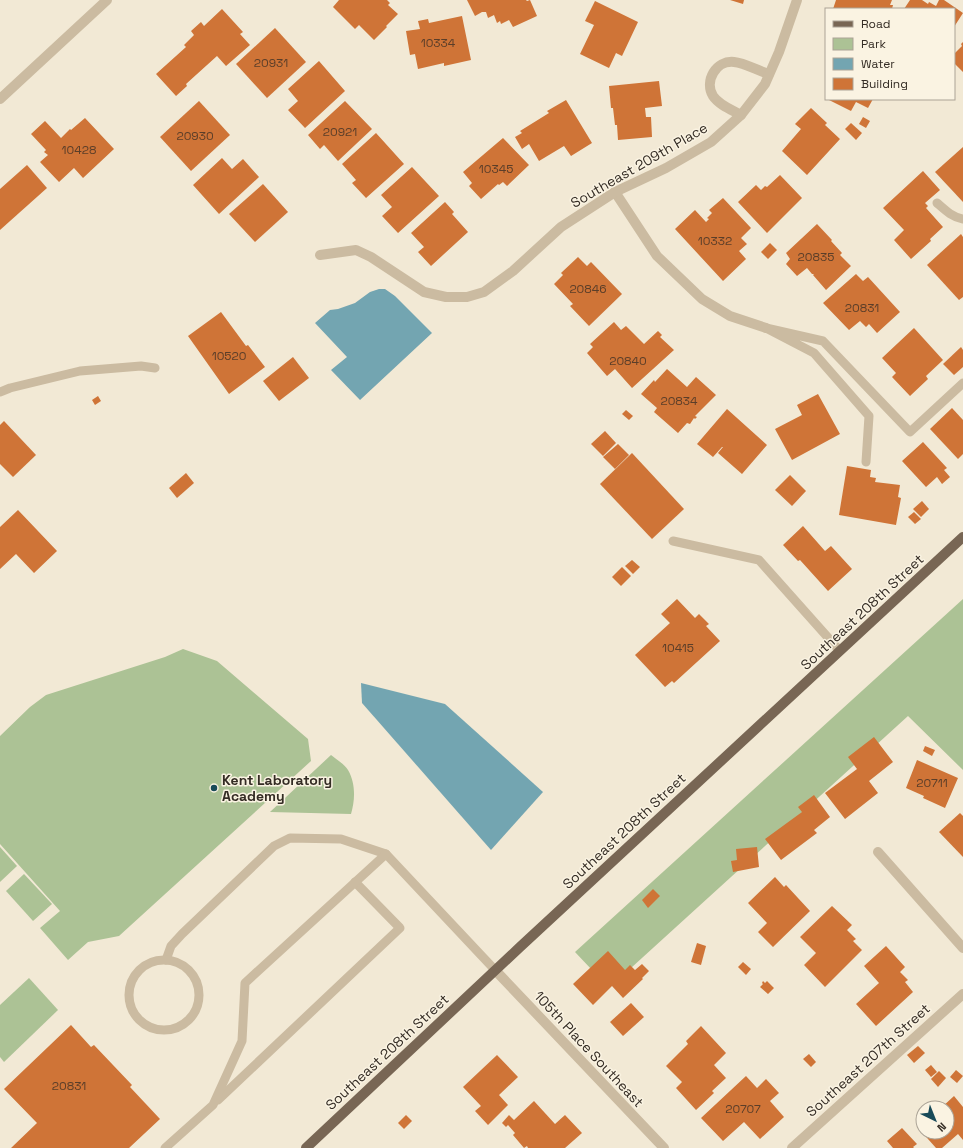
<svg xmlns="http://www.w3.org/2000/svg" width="963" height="1148" font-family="'Space Grotesk',sans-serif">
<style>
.green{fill:#acc295}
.water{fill:#73a5b1}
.building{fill:#cf7437}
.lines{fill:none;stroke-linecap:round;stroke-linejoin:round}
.lane{stroke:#cbbba1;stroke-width:9}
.street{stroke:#cbbba1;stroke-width:10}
.primary{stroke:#786654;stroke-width:10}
.poi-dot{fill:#184a58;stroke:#faf3e2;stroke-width:1.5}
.labels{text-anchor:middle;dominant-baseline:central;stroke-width:3;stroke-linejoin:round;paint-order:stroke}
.number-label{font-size:12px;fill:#5b3e29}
.street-label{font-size:14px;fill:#342c24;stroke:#faf3e2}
.poi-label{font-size:14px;font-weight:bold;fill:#342c24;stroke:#faf3e2;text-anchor:start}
</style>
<rect width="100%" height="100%" fill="#f2e9d5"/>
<g class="green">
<path d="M963,599v171l-55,-54 -299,272 -34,-36z"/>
<path d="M183,649l34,12 91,78 3,22 -192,175 -31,6 -20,18 -28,-32 20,-17 -60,-67v-108l30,-29 16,-12 119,-38z"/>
<path d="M331,755c5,4 13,9 17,15 8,14 7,30 3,44l-81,-2z"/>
<path d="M0,847l17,19 -17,16z"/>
<path d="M24,874l28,30 -19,17 -27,-30z"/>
<path d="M29,978l29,32 -54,52 -4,-5v-52z"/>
</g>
<g class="water">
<path d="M379,289h6l10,7 37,37 -72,67 -29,-30 16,-13 -32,-34 15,-13 8,-1 17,-6 15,-11z"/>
<path d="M361,683l84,21 98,88 -52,58 -129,-147z"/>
</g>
<g class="building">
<path d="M339,0h48l3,3 -2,2 10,9 -12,12 1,1 -13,13 -15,-15 -4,4 -22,-22z"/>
<path d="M467,0h59l1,1 3,-1 7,16 -24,11 -4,-7 -8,4 -1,-3 -3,2 -3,-8 -6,3 -2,-6h-4l-7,4z"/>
<path d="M730,0h14l-1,4z"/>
<path d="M836,0h56l-2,5h3l-1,4h-59z"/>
<path d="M910,0h12l6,4 1,-2 7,4 3,-6h5l19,13 -9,14v-18h-50z"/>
<path d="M595,1l43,21 -16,34 -6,-3 -7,15 -29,-14 14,-29 -9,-4z"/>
<path d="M222,9l21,23 -3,2 10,11 -24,21 -9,-10 -31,28 1,2 -11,10 -20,-22 30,-27 -2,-2 10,-10 -3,-4 10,-9 3,4z"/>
<path d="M462,16l9,44 -27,6v-3l-26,6 -3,-15 -5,1 -4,-24 14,-2 -2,-8 10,-2 1,4z"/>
<path d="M275,28l31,34 -39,36 -31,-34z"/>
<path d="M963,42v30l-9,-9v-9l8,-8 -1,-2z"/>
<path d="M319,61l26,30 -40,37 -17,-18 10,-9 -10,-12z"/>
<path d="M659,81l3,25 -17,2 1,9h5l1,20 -34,3 -1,-15h-2l-2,-17h-2l-2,-22z"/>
<path d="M827,99h46l-5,9 -12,-6 -5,9z"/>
<path d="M566,100l26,43 -21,13 -7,-10 -25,15 -10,-17 -7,5 -7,-12 7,-4 -2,-2 29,-18 -2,-2z"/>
<path d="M199,101l31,34 -39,36 -31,-34z"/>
<path d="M345,101l27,28 -34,32 -14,-16 -4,4 -12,-14z"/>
<path d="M811,108l16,15 -2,2 15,14 -33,36 -25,-24 19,-22 -6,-5z"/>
<path d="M863,117l7,4 -4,7 -7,-4z"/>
<path d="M85,118l29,31 -31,29 -9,-10 -15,14 -19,-20 8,-7 -4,-3 2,-2 -15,-16 14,-13 16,17 9,-9 1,1z"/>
<path d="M851,123l11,10 -6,7 -11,-11z"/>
<path d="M376,133l28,31 -38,34 -14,-15 4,-3 -14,-16z"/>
<path d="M503,138l26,27 -22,21 -4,-4 -4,3 -1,-1 -17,15 -12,-13 3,-3 -9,-11z"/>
<path d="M963,147v55l-28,-30z"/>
<path d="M222,158l10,11 11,-10 16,18 -40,37 -26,-29z"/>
<path d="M27,165l20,23 -47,42v-41z"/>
<path d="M412,167l27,29 -41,37 -16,-17 10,-9 -11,-12z"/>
<path d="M923,171l17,19 -15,13 3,3 -2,2 17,19 -13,12 1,2 -20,18 -17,-19 10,-10 -21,-22z"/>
<path d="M780,175l22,23 -35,35 -29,-31 18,-17 5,5 4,-4 2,1z"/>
<path d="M263,184l25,28 -33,30 -26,-28z"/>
<path d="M723,198l28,30 -10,10 6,6 -8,7 7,8 -23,22 -48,-52 20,-19 11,12 3,-3 -2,-1 5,-5 -3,-3z"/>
<path d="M445,202l9,10 -2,2 16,18 -37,34 -13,-14 6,-5 -13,-14z"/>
<path d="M817,224l15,16 -1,1 11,12 -2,2 11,11 -25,24 -13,-15 1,-1h-2l-5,-6 -10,8 -11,-12 4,-5 -4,-6z"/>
<path d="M961,234l2,3v60l-4,3 -32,-35z"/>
<path d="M770,243l7,7 -9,9 -7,-7z"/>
<path d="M578,257l9,9 4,-4 31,32 -33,32 -19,-20 3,-2 -19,-20 9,-9 -2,-2z"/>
<path d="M856,274l7,7 5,-4 32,35 -23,21 -8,-9 -3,3 -6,-6 -11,9 -26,-27z"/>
<path d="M221,312l25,34 2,-1 17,22 -36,27 -41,-58z"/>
<path d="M614,322l7,8 5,-4 18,18 14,-13 4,4 -2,2 14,13 -42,38 -17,-19 -8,7 -20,-23 6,-6 -3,-3z"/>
<path d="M914,328l29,32 -17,16 2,3 -18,17 -18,-19 4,-4 -14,-15z"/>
<path d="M961,347l2,3v17l-9,8 -11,-11z"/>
<path d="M293,357l16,21 -30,23 -16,-20z"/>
<path d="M667,369l20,18 9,-10 20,18 -21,21 2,1 -2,2 -1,-1 -4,6 -3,-1 -9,10 -24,-21 3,-4 -16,-14 13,-14 1,2z"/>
<path d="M818,394l22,40 -48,26 -17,-31 27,-14 -5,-10z"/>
<path d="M98,396l3,5 -6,4 -3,-5z"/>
<path d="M952,408l11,12v34l-5,5 -28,-30z"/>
<path d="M727,409l40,36 -25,29 -24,-21 5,-6h-1l-9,10 -16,-13z"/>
<path d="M626,410l7,6 -4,4 -7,-6z"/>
<path d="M4,421l32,34 -23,22 -13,-13v-39z"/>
<path d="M605,431l11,12 -13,13 -12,-12z"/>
<path d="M923,442l24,26 -3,2 6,7 -8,7 -5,-7 -11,10 -24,-26z"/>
<path d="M618,444l11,11 -14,14 -12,-12z"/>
<path d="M632,453l52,56 -32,30 -52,-55z"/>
<path d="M847,466l24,4 -1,7 6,1 -1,4 25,3 -2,12 3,1 -5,27 -57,-10z"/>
<path d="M186,473l8,10 -17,15 -8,-10z"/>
<path d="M790,475l16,16 -14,15 -17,-16z"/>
<path d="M922,501l7,8 -8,8 -8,-8z"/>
<path d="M18,510l39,41 -23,22 -18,-19 -16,15v-42z"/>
<path d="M914,512l7,7 -6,5 -7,-7z"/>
<path d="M803,526l22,25 6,-5 21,23 -24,22 -28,-31 -2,1 -15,-16z"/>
<path d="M632,560l8,7 -7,7 -8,-8z"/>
<path d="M622,567l9,9 -10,10 -9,-9z"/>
<path d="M677,599l18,19 4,-4 10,10 -3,2 14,15 -46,42 -2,-2 -7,6 -30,-32 35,-32 -9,-9z"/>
<path d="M874,737l19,25 -24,19 9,12 -33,26 -20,-26 32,-24 -9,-12z"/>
<path d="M925,746l10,4 -3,6 -9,-5z"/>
<path d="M917,760l41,18 -13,30 -22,-10 1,-2 -18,-8z"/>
<path d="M814,795l16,22 -16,13 3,3 -36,27 -16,-21 37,-27 -4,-5z"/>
<path d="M960,813l3,3v41l-24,-25z"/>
<path d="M757,847l2,20 -26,5 -2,-11 6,-1 -1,-11z"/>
<path d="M775,877l9,10 2,-2 24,26 -37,36 -15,-15 9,-9 -19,-20z"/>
<path d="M653,889l7,7 -12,12 -6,-8z"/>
<path d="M832,906l20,19 -5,5 9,9 -3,2 9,9 -37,37 -21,-22 12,-12 -16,-16z"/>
<path d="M697,943l9,3 -5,19 -10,-3z"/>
<path d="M886,946l19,21 -5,5 8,8 -3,2 8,10 -37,34 -20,-22 23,-21 -15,-17z"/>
<path d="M608,951l17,19 5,-5 5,5 7,-6 7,7 -7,7 1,1 -20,19 -11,-12 -19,19 -20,-21z"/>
<path d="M743,962l8,7 -5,6 -8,-8z"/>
<path d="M763,981l2,2 2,-2 7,7 -6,6 -8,-7 3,-3 -1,-1z"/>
<path d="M631,1003l13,14 -21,19 -13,-14z"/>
<path d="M71,1025l20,22 3,-2 38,40 -2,2 30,32 -31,29h-118l26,-25 -33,-34z"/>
<path d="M701,1026l25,27 -12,12 12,13 -14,13 2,2 -18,17 -20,-22 6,-6 -16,-16 22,-22 -2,-3z"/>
<path d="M918,1046l7,7 -11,10 -7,-8z"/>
<path d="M809,1054l7,8 -5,5 -8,-8z"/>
<path d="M497,1055l21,22 -19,18 9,10 -20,20 -13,-14 6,-5 -18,-19z"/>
<path d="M931,1065l6,7 -6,5 -6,-7z"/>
<path d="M956,1070l7,6 -6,7 -7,-6z"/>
<path d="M939,1071l7,7 -8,9 -7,-8z"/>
<path d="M746,1076l11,12 9,-9 13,14 -9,8 14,16 -24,22 -16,-17 -21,19 -22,-23z"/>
<path d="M954,1096l9,11v33l-5,-6 -16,14h-6l-16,-18 3,-2v4h24v-24h-6z"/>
<path d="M534,1101l21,23 10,-9 17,18 -17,15h-37l-1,-2 -3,2 -11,-13 2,-2 -7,-8 -2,2 -4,-4 7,-8 5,5z"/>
<path d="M406,1115l6,6 -8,8 -6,-6z"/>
<path d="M902,1128l15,16 -4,3 1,1h-21l-6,-7z"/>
</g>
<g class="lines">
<g class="lane">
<path d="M937,203c8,7 15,14 26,16"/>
<path d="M0,392l10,-4 70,-17 61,-5 14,2"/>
<path d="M866,462l3,-46 -55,-63 -48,-25 57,13 87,91 53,-49"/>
<path d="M673,541l86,19 81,91"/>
<path d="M166,960l5,-14 11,-12 92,-88 16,-8 51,1 45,15 109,116"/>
<circle cx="164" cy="995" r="35"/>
<path d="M218,1100l182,-172 -45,-46"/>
<path d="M165,1148l48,-43 29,-64 3,-58 141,-129"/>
</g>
<g class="street">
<path d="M0,99l107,-99"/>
<path d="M741,115c-9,-5 -22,-10 -28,-19 -9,-15 3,-36 21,-34 11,1 24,9 35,12"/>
<path d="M615,192l42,64 45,43 28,17 36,12"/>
<path d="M320,255l36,-5 15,7 53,35 22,5h21l17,-5 29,-21 48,-44 54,-35 51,-24 45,-26 30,-27 24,-31 14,-32 18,-52"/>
<path d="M878,852l85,96"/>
<path d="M495,970l169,178"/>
<path d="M792,1148l171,-154"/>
</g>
<path class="primary" d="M306,1148l214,-201 443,-410"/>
</g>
<circle class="poi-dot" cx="214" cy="788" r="4"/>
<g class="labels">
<g class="number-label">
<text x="438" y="43">10334</text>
<text x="271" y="63">20931</text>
<text x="340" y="132">20921</text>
<text x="195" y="136">20930</text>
<text x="79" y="150">10428</text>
<text x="496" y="169">10345</text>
<text x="715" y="241">10332</text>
<text x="816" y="257">20835</text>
<text x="588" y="289">20846</text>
<text x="862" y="308">20831</text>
<text x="229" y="356">10520</text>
<text x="628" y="361">20840</text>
<text x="679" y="401">20834</text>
<text x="678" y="648">10415</text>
<text x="932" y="783">20711</text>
<text x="69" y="1086">20831</text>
<text x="743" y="1109">20707</text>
</g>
<g class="street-label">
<text transform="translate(639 165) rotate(-30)">Southeast 209th Place</text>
<text transform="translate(862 612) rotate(-43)">Southeast 208th Street</text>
<text transform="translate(624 831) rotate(-43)">Southeast 208th Street</text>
<text transform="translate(589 1049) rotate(47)">105th Place Southeast</text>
<text transform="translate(387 1052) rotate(-43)">Southeast 208th Street</text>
<text transform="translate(868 1060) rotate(-42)">Southeast 207th Street</text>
</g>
<g class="poi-label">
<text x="222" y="780">Kent Laboratory<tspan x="222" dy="16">Academy</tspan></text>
</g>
</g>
<rect x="825" y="8" width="130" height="92" fill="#faf3e2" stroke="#aba396"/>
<rect x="833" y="21" width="20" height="6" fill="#786654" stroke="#aba396"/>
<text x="861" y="28" font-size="12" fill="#342c24">Road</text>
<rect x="833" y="38" width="20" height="12" fill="#acc295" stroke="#aba396"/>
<text x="861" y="48" font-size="12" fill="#342c24">Park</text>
<rect x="833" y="58" width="20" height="12" fill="#73a5b1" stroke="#aba396"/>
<text x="861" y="68" font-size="12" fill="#342c24">Water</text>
<rect x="833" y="78" width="20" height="12" fill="#cf7437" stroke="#aba396"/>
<text x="861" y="88" font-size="12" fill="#342c24">Building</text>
<g transform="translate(935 1120) rotate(137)"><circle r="19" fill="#faf3e2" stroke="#aba396"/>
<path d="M0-3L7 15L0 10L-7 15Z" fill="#184a58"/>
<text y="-6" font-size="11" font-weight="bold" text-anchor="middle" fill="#342c24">N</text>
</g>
</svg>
